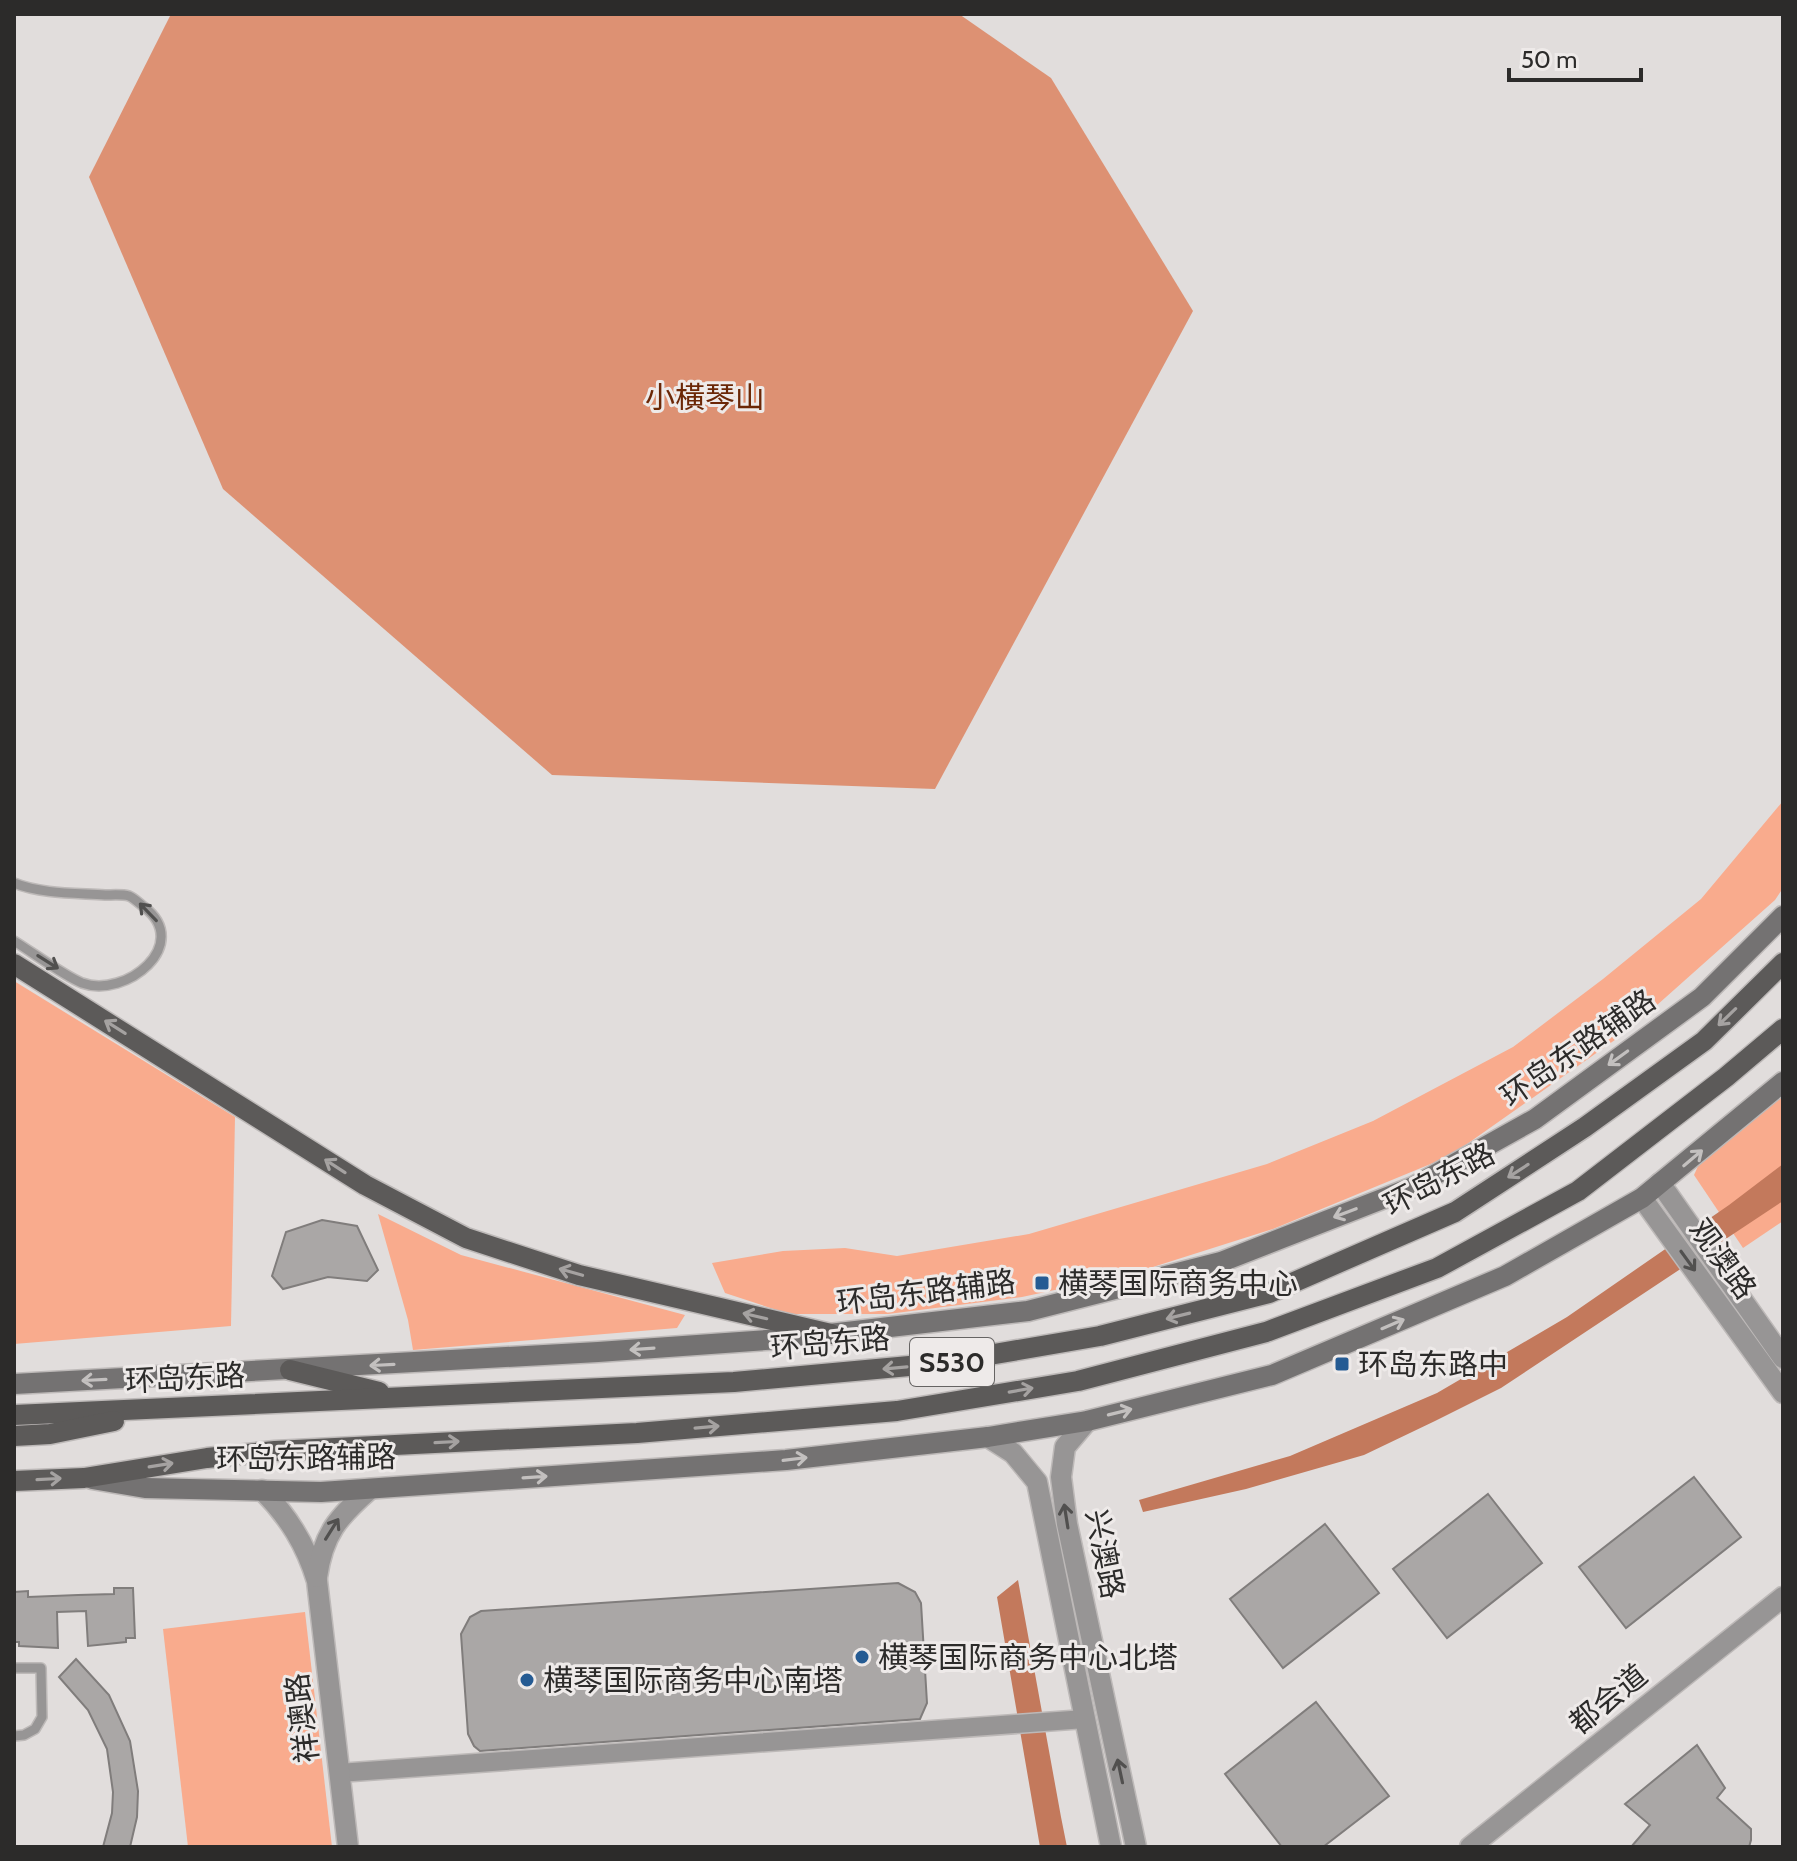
<svg xmlns="http://www.w3.org/2000/svg" width="1797" height="1861" font-family="Cabin,'Noto Sans SC',sans-serif">
<style>
.green{fill:#f9ab8d}
.forest{fill:#dd9173}
.water{fill:#c3795c}
.building{fill:#aaa7a6;stroke:#807d7c;stroke-width:2}
.lines{fill:none;stroke-linecap:round;stroke-linejoin:round}
.service-casing{stroke:#bdb9b8;stroke-width:12}
.minor-casing{stroke:#bdb9b8;stroke-width:21}
.tertiary-casing{stroke:#bdb9b8;stroke-width:23}
.secondary-casing{stroke:#bdb9b8;stroke-width:23}
.primary-casing{stroke:#bdb9b8;stroke-width:23}
.service{stroke:#979595;stroke-width:9}
.minor{stroke:#979595;stroke-width:18}
.tertiary{stroke:#979595;stroke-width:20}
.secondary{stroke:#747272;stroke-width:20}
.primary{stroke:#5c5a59;stroke-width:20}
.oneway{stroke:#51504f}
.oneway2{stroke:#a5a2a1}
.oneway3{stroke:#c3c0bf}
.poi-dot{fill:#255b93;stroke:#eeeae9;stroke-width:3}
.labels{text-anchor:middle;dominant-baseline:central;stroke-width:6;stroke-linejoin:round;paint-order:stroke}
.shield{fill:#eeeae9;stroke:#666463;stroke-width:2}
.shield-label{font-size:28px;font-weight:bold;fill:#2c2b2a}
.park-label{font-size:30px;fill:#6b2706;stroke:#eeeae9}
.street-label{font-size:30px;fill:#2c2b2a;stroke:#eeeae9}
.poi-label{font-size:30px;fill:#2c2b2a;stroke:#eeeae9;text-anchor:start}
</style>
<rect width="100%" height="100%" fill="#e1dddc"/>
<g class="green">
<path d="M1783,801v87l-8,12 -146,130 -179,126 -177,73 -139,44 -112,24 -134,17h-99l-64,-21 -13,-30 71,-12 62,-3 52,8 132,-22 238,-70 106,-43 140,-74 90,-68 98,-80z"/>
<path d="M14,981l221,136 -4,209 -217,18z"/>
<path d="M1783,1085v136l-40,27 -49,-73 9,-20z"/>
<path d="M378,1214l83,41 224,60 -8,13 -264,22 -5,-30z"/>
<path d="M305,1612l27,235h-144l-25,-218z"/>
</g>
<path class="forest" d="M171,14h788l92,64 142,233 -258,478 -383,-14 -329,-286 -134,-312z"/>
<g class="water">
<path d="M1783,1164v37l-282,187 -66,33 -71,34 -118,34 -103,23 -4,-12 151,-44 147,-63 130,-76 162,-112z"/>
<path d="M1018,1580l43,237 6,30h-27l-43,-250z"/>
</g>
<g class="building">
<path d="M322,1220l35,6 21,44 -11,11 -39,-4 -45,12 -11,-13 14,-44z"/>
<path d="M1694,1477l47,60 -115,91 -47,-61z"/>
<path d="M1488,1494l54,69 -95,75 -54,-69z"/>
<path d="M1325,1524l54,69 -96,75 -53,-69z"/>
<path d="M898,1583l17,9 6,11 6,100 -7,16 -440,32 -6,-5 -6,-12 -7,-100 9,-17 11,-6z"/>
<path d="M114,1588h19l2,50h-9v4l-38,4 -2,-35 -29,1 1,36 -39,-2v-4h-5v-50l14,-1v6l50,-2 36,-1z"/>
<path d="M76,1659l33,36 21,46 8,50 -1,26 -7,30h-27l9,-34 1,-21 -6,-43 -19,-39 -29,-33z"/>
<path d="M1316,1702l73,94 -66,51h-41l-57,-73z"/>
<path d="M1697,1745l28,43 -8,10 34,31v11l-2,7h-118l19,-22 -25,-21z"/>
</g>
<g class="lines">
<defs>
<g id="service">
<path d="M14,883c27,11 62,10 91,12 7,0 17,-1 24,1 5,2 11,8 15,11 49,37 -18,92 -62,76 -18,-7 -50,-31 -68,-42"/>
<path d="M14,1668h27l1,49 -7,12 -11,6 -10,1"/>
</g>
<path id="minor" d="M339,1773l746,-54"/>
<g id="tertiary">
<path d="M1660,1183l123,175"/>
<path d="M1642,1198l141,195"/>
<path d="M1087,1421l-22,26 -4,30 6,47 69,323"/>
<path d="M988,1437l25,16 24,29 74,365"/>
<path d="M262,1490c27,27 44,55 55,91l31,266"/>
<path d="M317,1577c6,-43 21,-60 53,-88"/>
<path d="M1470,1847l313,-250"/>
</g>
<g id="secondary">
<path d="M14,1384l584,-32 197,-14 233,-27 193,-49 192,-75 122,-68 167,-122 81,-81"/>
<path d="M92,1479l53,9 176,4 465,-32 202,-23 99,-16 185,-46 233,-99 137,-78 141,-116"/>
</g>
<g id="primary">
<path d="M14,964l351,221 101,53 113,37 252,59"/>
<path d="M290,1370l89,22"/>
<path d="M14,1415l720,-33 208,-19 158,-27 169,-43 186,-81 130,-85 119,-86 79,-78"/>
<path d="M14,1436l36,-2 64,-13"/>
<path d="M14,1481l70,-3 123,-20 68,-7 362,-18 260,-22 181,-30 188,-49 171,-64 141,-77 148,-114 57,-48"/>
</g>
</defs>
<use href="#service" class="service-casing"/>
<use href="#minor" class="minor-casing"/>
<use href="#tertiary" class="tertiary-casing"/>
<use href="#secondary" class="secondary-casing"/>
<use href="#primary" class="primary-casing"/>
<use href="#service" class="service"/>
<use href="#minor" class="minor"/>
<use href="#tertiary" class="tertiary"/>
<use href="#secondary" class="secondary"/>
<use href="#primary" class="primary"/>
</g>
<defs><path id="oneway-shaft" d="M-6 0H5M1.5-3L5.5 0L1.5 3" fill="none" stroke-width="1.6" stroke-linecap="round" stroke-linejoin="round" transform="scale(2)"/></defs>
<g class="oneway">
<use href="#oneway-shaft" transform="translate(148 912) rotate(-134)"/>
<use href="#oneway-shaft" transform="translate(48 962) rotate(32)"/>
<use href="#oneway-shaft" transform="translate(1688 1261) rotate(54)"/>
<use href="#oneway-shaft" transform="translate(1066 1516) rotate(-99)"/>
<use href="#oneway-shaft" transform="translate(332 1529) rotate(-58)"/>
<use href="#oneway-shaft" transform="translate(1120 1771) rotate(-102)"/>
</g>
<g class="oneway2">
<use href="#oneway-shaft" transform="translate(1727 1017) rotate(136)"/>
<use href="#oneway-shaft" transform="translate(115 1027) rotate(-148)"/>
<use href="#oneway-shaft" transform="translate(335 1166) rotate(-147)"/>
<use href="#oneway-shaft" transform="translate(1518 1171) rotate(147)"/>
<use href="#oneway-shaft" transform="translate(571 1272) rotate(-164)"/>
<use href="#oneway-shaft" transform="translate(755 1316) rotate(-167)"/>
<use href="#oneway-shaft" transform="translate(1178 1316) rotate(166)"/>
<use href="#oneway-shaft" transform="translate(895 1368) rotate(175)"/>
<use href="#oneway-shaft" transform="translate(1021 1390) rotate(-10)"/>
<use href="#oneway-shaft" transform="translate(707 1427) rotate(-5)"/>
<use href="#oneway-shaft" transform="translate(447 1442) rotate(-3)"/>
<use href="#oneway-shaft" transform="translate(161 1465) rotate(-9)"/>
<use href="#oneway-shaft" transform="translate(49 1479) rotate(-3)"/>
</g>
<g class="oneway3">
<use href="#oneway-shaft" transform="translate(1618 1058) rotate(144)"/>
<use href="#oneway-shaft" transform="translate(1693 1158) rotate(-40)"/>
<use href="#oneway-shaft" transform="translate(1345 1213) rotate(159)"/>
<use href="#oneway-shaft" transform="translate(1393 1324) rotate(-23)"/>
<use href="#oneway-shaft" transform="translate(642 1349) rotate(176)"/>
<use href="#oneway-shaft" transform="translate(382 1365) rotate(177)"/>
<use href="#oneway-shaft" transform="translate(94 1380) rotate(177)"/>
<use href="#oneway-shaft" transform="translate(1120 1412) rotate(-14)"/>
<use href="#oneway-shaft" transform="translate(795 1459) rotate(-7)"/>
<use href="#oneway-shaft" transform="translate(535 1477) rotate(-4)"/>
</g>
<g class="poi-dot">
<rect x="1034" y="1275" width="16" height="16" rx="4"/>
<rect x="1334" y="1356" width="16" height="16" rx="4"/>
<circle cx="862" cy="1657" r="8"/>
<circle cx="527" cy="1680" r="8"/>
</g>
<g class="labels">
<rect class="shield" x="910" y="1338" width="84" height="48" rx="6"/>
<g class="shield-label">
<text x="952" y="1362">S530</text>
</g>
<g class="park-label">
<text x="705" y="397">小橫琴山</text>
</g>
<g class="street-label">
<text transform="translate(1578 1048) rotate(-35)">环岛东路辅路</text>
<text transform="translate(1439 1179) rotate(-28)">环岛东路</text>
<text transform="translate(1723 1259) rotate(54)">观澳路</text>
<text transform="translate(926 1292) rotate(-7)">环岛东路辅路</text>
<text transform="translate(830 1343) rotate(-5)">环岛东路</text>
<text transform="translate(185 1378) rotate(-3)">环岛东路</text>
<text transform="translate(306 1458) rotate(-1)">环岛东路辅路</text>
<text transform="translate(1105 1554) rotate(79)">兴澳路</text>
<text transform="translate(1608 1699) rotate(-39)">都会道</text>
<text transform="translate(302 1718) rotate(-97)">祥澳路</text>
</g>
<g class="poi-label">
<text x="1058" y="1283">横琴国际商务中心</text>
<text x="1358" y="1364">环岛东路中</text>
<text x="878" y="1657">横琴国际商务中心北塔</text>
<text x="543" y="1680">横琴国际商务中心南塔</text>
</g>
</g>
<rect width="1797" height="1861" fill="none" stroke="#2c2b2a" stroke-width="32"/>
<path d="M1509 68v12h132v-12" fill="none" stroke="#2c2b2a" stroke-width="4"/>
<text x="1521" y="68" font-size="24" fill="#2c2b2a" stroke="#eeeae9" stroke-width="6" paint-order="stroke">50 m</text>
</svg>
